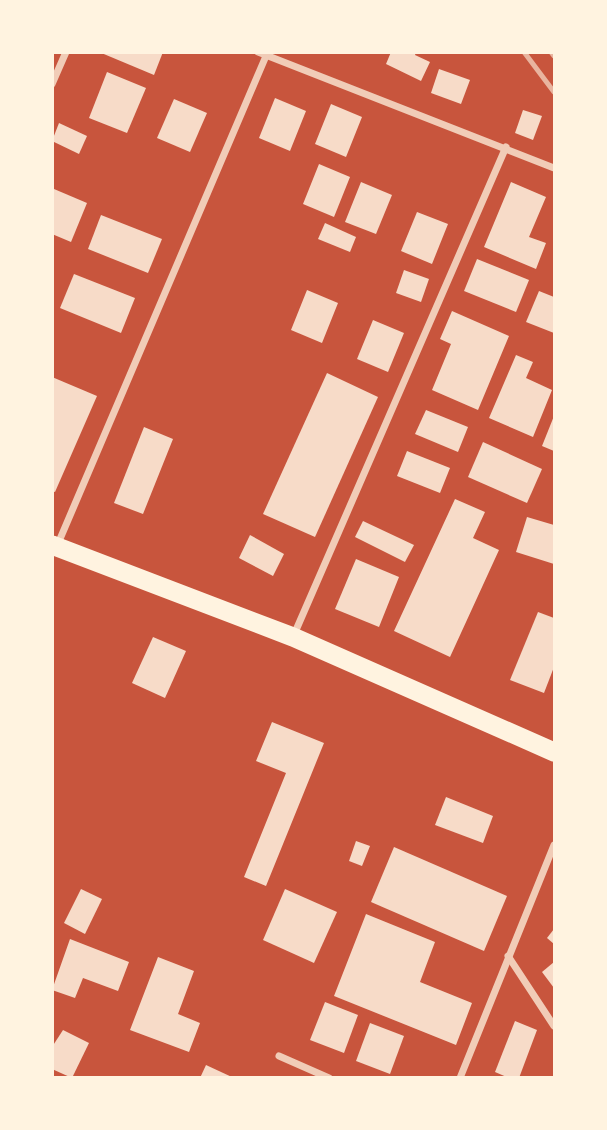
<svg xmlns="http://www.w3.org/2000/svg" width="607" height="1130" font-family="Karla,sans-serif">
<style>
.building{fill:#f7dbc8}
.lines{fill:none;stroke-linecap:round;stroke-linejoin:round}
.minor{stroke:#f1ccb7;stroke-width:7}
.trunk{stroke:#fff3e0;stroke-width:19}
.rail{stroke:#e9b49f;stroke-width:5}
</style>
<rect width="100%" height="100%" fill="#c8553d"/>
<g class="building">
<path d="M99,52h64l-9,23z"/>
<path d="M391,52h25l-1,3 15,7 -9,19 -35,-17z"/>
<path d="M439,69l31,11 -9,24 -30,-11z"/>
<path d="M107,72l39,16 -19,45 -38,-15z"/>
<path d="M275,98l31,13 -16,40 -31,-13z"/>
<path d="M174,99l33,14 -17,39 -33,-14z"/>
<path d="M331,104l31,13 -16,40 -31,-13z"/>
<path d="M523,110l19,6 -9,24 -18,-7z"/>
<path d="M59,123l28,13 -8,18 -27,-13z"/>
<path d="M319,164l31,13 -16,40 -31,-13z"/>
<path d="M361,182l31,13 -16,39 -31,-12z"/>
<path d="M511,182l35,15 -17,40 17,6 -10,26 -52,-22z"/>
<path d="M54,189l33,14 -16,39 -19,-8z"/>
<path d="M417,212l31,12 -16,40 -31,-13z"/>
<path d="M101,215l61,24 -14,34 -60,-24z"/>
<path d="M325,223l31,14 -6,15 -32,-13z"/>
<path d="M477,259l52,21 -13,32 -52,-21z"/>
<path d="M404,270l25,9 -8,23 -25,-9z"/>
<path d="M74,274l61,24 -14,35 -61,-25z"/>
<path d="M307,290l31,13 -16,40 -31,-13z"/>
<path d="M539,291l15,6v36l-28,-11z"/>
<path d="M452,311l57,25 -31,74 -46,-20 19,-46 -11,-5z"/>
<path d="M373,320l31,13 -16,39 -31,-13z"/>
<path d="M516,355l17,7 -7,16 26,12 -19,47 -44,-19z"/>
<path d="M327,373l51,24 -63,140 -52,-23z"/>
<path d="M52,377l45,19 -42,96 -3,-1z"/>
<path d="M426,410l42,17 -10,25 -43,-18z"/>
<path d="M554,416v35l-12,-5z"/>
<path d="M144,427l29,12 -30,75 -29,-11z"/>
<path d="M483,442l59,27 -15,34 -59,-26z"/>
<path d="M407,451l43,17 -10,25 -43,-17z"/>
<path d="M455,499l30,13 -12,26 26,12 -49,107 -56,-26z"/>
<path d="M527,517l27,8v39l-38,-12z"/>
<path d="M363,521l51,24 -9,17 -50,-25z"/>
<path d="M250,535l34,19 -11,22 -34,-18z"/>
<path d="M356,559l43,18 -20,50 -44,-18z"/>
<path d="M538,612l16,6v49l-10,26 -34,-13z"/>
<path d="M153,637l33,14 -21,47 -33,-15z"/>
<path d="M272,722l52,21 -58,143 -22,-9 42,-104 -30,-12z"/>
<path d="M446,797l47,19 -10,27 -48,-18z"/>
<path d="M356,841l14,5 -8,20 -13,-5z"/>
<path d="M394,847l113,49 -23,55 -113,-49z"/>
<path d="M81,889l21,10 -17,35 -21,-11z"/>
<path d="M285,889l52,23 -23,51 -51,-23z"/>
<path d="M366,914l69,28 -15,40 52,21 -16,42 -122,-49z"/>
<path d="M554,929v15l-7,-6z"/>
<path d="M70,939l59,23 -11,29 -35,-13 -8,20 -23,-8z"/>
<path d="M158,957l36,14 -16,43 22,9 -11,29 -59,-22z"/>
<path d="M554,962v26l-12,-16z"/>
<path d="M325,1002l33,13 -14,38 -34,-13z"/>
<path d="M515,1021l22,9 -18,48h-10l-14,-6z"/>
<path d="M370,1023l34,13 -14,38 -34,-13z"/>
<path d="M63,1030l26,13 -17,35 -20,-9v-22z"/>
<path d="M206,1065l28,13h-34z"/>
</g>
<g class="lines">
<g class="minor">
<path d="M258,52l296,116"/>
<path d="M52,84l14,-32"/>
<path d="M57,546l209,-490"/>
<path d="M293,637l213,-490"/>
<path d="M508,956l46,70"/>
<path d="M279,1056l50,22"/>
<path d="M460,1078l94,-233"/>
</g>
<path class="trunk" d="M52,545l241,92 261,115"/>
<g class="rail">
<path d="M524,52l30,40"/>
<path d="M551,52l3,4"/>
</g>
</g>
<rect width="607" height="1130" fill="none" stroke="#fff3e0" stroke-width="108"/>
</svg>
